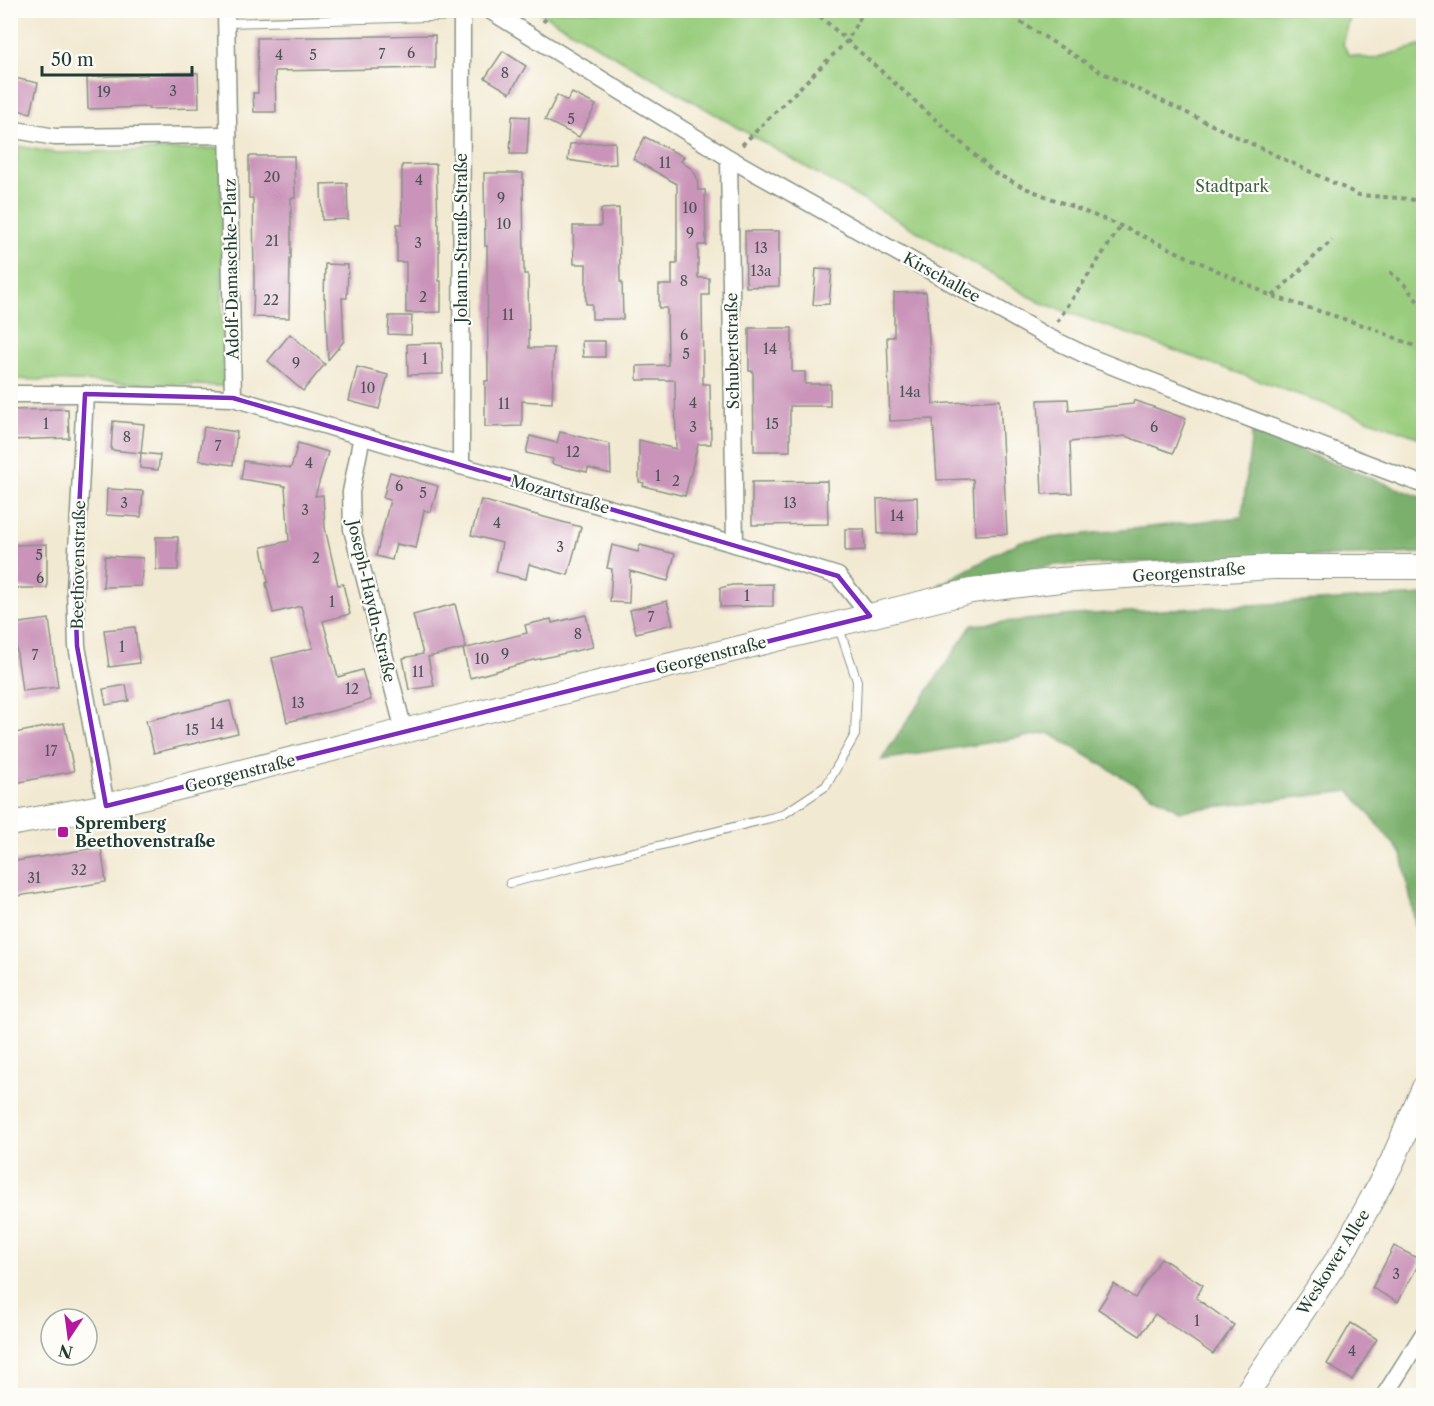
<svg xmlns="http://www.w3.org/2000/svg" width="1434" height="1406" font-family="'Libre Caslon Text',serif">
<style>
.green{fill:#99cd7d;stroke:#5c8558;stroke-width:1.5}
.forest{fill:#7ab06c;stroke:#4c7650;stroke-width:1.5}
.building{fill:#ca94ba}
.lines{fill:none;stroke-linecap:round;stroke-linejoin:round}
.service-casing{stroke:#889383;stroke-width:10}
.minor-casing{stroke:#889383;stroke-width:19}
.secondary-casing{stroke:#889383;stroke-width:26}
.path{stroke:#889383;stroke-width:4;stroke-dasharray:4.5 4.5;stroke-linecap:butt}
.service{stroke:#fff;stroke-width:8}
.minor{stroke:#fff;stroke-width:16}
.secondary{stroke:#fff;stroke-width:24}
.marked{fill:none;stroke:#7b2cbf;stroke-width:4.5;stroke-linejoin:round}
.poi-dot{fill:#b5179e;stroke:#fdfcf7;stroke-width:2}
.labels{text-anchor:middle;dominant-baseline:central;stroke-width:4.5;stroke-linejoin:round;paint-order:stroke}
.number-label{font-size:14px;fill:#4a5356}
.park-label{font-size:16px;fill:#3e6146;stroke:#fdfcf7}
.street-label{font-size:16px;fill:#1f3d34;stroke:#fdfcf7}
.poi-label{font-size:16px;font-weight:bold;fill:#1f3d34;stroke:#fdfcf7;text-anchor:start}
</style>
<rect width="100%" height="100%" fill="#fdfcf7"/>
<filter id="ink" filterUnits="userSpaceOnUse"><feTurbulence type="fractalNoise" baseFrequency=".0167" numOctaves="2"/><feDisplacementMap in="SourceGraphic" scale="12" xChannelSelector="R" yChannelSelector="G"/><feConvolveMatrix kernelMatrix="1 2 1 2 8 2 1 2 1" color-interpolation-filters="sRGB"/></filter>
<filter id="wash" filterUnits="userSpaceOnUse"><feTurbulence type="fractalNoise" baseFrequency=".008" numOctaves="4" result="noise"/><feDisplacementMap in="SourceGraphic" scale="24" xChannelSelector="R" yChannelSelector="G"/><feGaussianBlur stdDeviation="1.35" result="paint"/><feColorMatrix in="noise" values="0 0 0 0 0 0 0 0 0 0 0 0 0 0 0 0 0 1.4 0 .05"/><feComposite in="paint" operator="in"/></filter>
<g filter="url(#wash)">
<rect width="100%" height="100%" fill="#f2e9d2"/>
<g class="green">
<path d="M1352,11l-9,33 6,11 23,4 51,-14v394l-384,-137 -502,-291z"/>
<path d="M18,146l37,7 166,-5 2,238 -212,-7 -1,-140z"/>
</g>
<g class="forest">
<path d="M1252,432l171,66v55l-368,12 -120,22 86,-46 221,-24z"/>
<path d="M1423,595v370l-21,-111 -52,-63 -171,20 -130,-78 -168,27 91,-135 103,-10z"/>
</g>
<g id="blocks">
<g class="building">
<path d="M435,35v33l-160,3 1,41h-22l-1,-19h5l-1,-55z"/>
<path d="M503,51l23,15 -16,27 -25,-15z"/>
<path d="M147,73h51l1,35 -51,1v-2l-60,2 -1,-32 60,-2z"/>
<path d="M10,77l28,6 -7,30 -21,-4z"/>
<path d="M572,93l24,12 -17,32 -34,-17 12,-25 10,6z"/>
<path d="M512,116l17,1 -2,37h-17z"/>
<path d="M645,137l39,20 -3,4 12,9 4,8 1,12h7l1,55h-8v33h11v17h-7l1,89h7l1,60h-13l-13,52 -42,-10 1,-3 -5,-1v-42l37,9 -1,-69h-38v-14l31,-1 -1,-57h-8v-23h13v-21h5v-80l-44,-25z"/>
<path d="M615,142l1,22 -17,1 -31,-5 2,-16z"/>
<path d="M249,156h45l1,42h-4v60h-1l-1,60 -36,-1 1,-35 -1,-84h-4z"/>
<path d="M436,164l2,60h1v57h2v31l-35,1v-51h-9v-38h5v-59z"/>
<path d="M484,173h39l1,101h4l1,74h25l-2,55 -30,-2v25l-37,1v-46h3l-1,-135h-2z"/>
<path d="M347,183l1,36 -26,1 -1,-36z"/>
<path d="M619,208l1,74h2l1,37h-31v-15h-6v-40h-12l-1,-38h28v-17z"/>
<path d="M745,231h34v55l-33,1z"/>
<path d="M325,264l23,1 -1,33h-5l2,43 -16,19 -3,-62h-1z"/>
<path d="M816,269l16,1 -3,34 -16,1z"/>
<path d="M926,292l7,112 67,-4 7,134 -32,1 -2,-56 -36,1 -4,-61 -43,2 -3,-84h7v-44z"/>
<path d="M389,316h23l-1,19 -23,-1z"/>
<path d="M749,328h43v44h13v12h25v22h-40v45h-36l-1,-80h-4z"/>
<path d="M290,334l35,30 -22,27 -35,-30z"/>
<path d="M582,341h23v16h-22z"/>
<path d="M442,343l1,31 -35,1 -1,-31z"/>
<path d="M357,367l31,8 -9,34 -30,-8z"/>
<path d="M1068,399l1,12 64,-7 1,-4 52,19 -13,34 -48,-17 -55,6 2,51 -30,1 -4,-94z"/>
<path d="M68,409l1,29 -59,2v-30z"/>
<path d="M113,421l31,3 -3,29 -30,-3z"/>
<path d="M204,427l33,5 -4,33 -34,-5z"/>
<path d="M560,432l50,12 1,30 -23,-6 -1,4 -35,-8 1,-5 -27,-6 4,-17 27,7z"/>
<path d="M298,443l30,9 -13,44 8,-1 2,33 13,57 5,-1 7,30 -27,7 15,56 24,-7 9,30 -27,8 -57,14 -15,-64 41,-10 -12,-42 -28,7 -7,-30 2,-1 -6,-35 27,-6 -4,-55 -44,-7 3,-18 47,7z"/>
<path d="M141,453l19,2 -2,15 -18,-2z"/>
<path d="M390,472l48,14 -7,26 -7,-2 -8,38 -20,-4 -4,16 -16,-4 14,-56 -7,-2z"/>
<path d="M827,481l1,43 -76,1v-43z"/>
<path d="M107,489l36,2 -2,26 -35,-2z"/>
<path d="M917,497l1,36 -40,1 -1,-35z"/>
<path d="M481,500l100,27 -13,48 -39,-11 -3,15 -30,-7 6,-29 -31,-8z"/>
<path d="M845,529h19l1,21 -20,1z"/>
<rect x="156" y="537" width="22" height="33"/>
<path d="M47,544v44h-33l-1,-43z"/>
<path d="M612,545l26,7 2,-7 35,9 -7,27 -38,-10 -1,32 -19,-1 2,-33 -5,-1z"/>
<path d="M105,556l38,2 -2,28 -38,1z"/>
<path d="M773,584v22l-53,1v-19l12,-3z"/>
<path d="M667,601l6,23 -37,9 -6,-23z"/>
<path d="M455,604l11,44 -38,9 6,29 -25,4 -6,-32 20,-4 -10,-39z"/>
<path d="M586,615l7,32 -68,15v1l-55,15 -7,-29 64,-16 -2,-8 26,-6 1,4z"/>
<path d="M49,619l9,68 -36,4 -9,-67z"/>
<path d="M135,627l4,36 -30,4 -5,-37z"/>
<path d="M126,685l3,16 -23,4 -3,-16z"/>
<path d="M230,701l8,32 -84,20 -8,-32z"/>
<path d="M64,723l10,48 -64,13v-50z"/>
<path d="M101,847l5,35 -94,15 -2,-11v-24z"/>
<path d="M1394,1246l27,14 -23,42 -26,-14z"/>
<path d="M1161,1258l42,27 -7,13 38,27 -21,29 -58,-40 -15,22 -42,-27 16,-25 21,14z"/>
<path d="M1351,1323l26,16 -25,41 -25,-16z"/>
</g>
</g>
</g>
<g filter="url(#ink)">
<use href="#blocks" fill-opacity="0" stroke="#889383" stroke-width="1.5"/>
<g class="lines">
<defs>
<g id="service">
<path d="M226,23l236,-7"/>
<path d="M510,883l272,-68 44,-29 29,-51 2,-54 -19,-56"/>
</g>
<g id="minor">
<path d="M226,10l7,388"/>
<path d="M489,10l240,148 319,179 44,21 33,13 299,114"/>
<path d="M10,129l45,8 173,-2"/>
<path d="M729,158l6,386"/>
<path d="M10,394h75l148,4 228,68 274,78 103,32 32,40"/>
<path d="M85,394l-10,195 2,57 29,160"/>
<path d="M362,436l-11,56 1,37 52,202"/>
<path d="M461,466l1,-450 2,-6"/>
<path d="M1384,1396l40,-63"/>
</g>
<g id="secondary">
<path d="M10,824l96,-18 298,-75 567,-140 89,-11 213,-13h151"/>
<path d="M1245,1396l101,-149 46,-85 32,-74"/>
</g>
</defs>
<use href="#service" class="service-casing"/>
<use href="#minor" class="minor-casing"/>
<use href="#secondary" class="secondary-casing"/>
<g class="path">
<path d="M813,10l182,163 30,15 96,38 151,70 100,32 52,22"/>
<path d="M1007,10l15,13 79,49 258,123 51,4 14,5"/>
<path d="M543,22l11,-12"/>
<path d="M742,145l105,-104 17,-31"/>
<path d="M1390,272l14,12 20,25"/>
<path d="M1273,296l59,-56"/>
<path d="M1057,322l64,-96"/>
</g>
<use href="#service" class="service"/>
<use href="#minor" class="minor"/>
<use href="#secondary" class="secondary"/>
</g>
</g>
<path class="marked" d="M85,394l148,4 605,178 32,40 -764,190 -29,-160 -2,-57z"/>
<rect class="poi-dot" x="57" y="826" width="12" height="12" rx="3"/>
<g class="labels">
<g class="number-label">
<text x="411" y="53">6</text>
<text x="382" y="54">7</text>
<text x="279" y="55">4</text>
<text x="313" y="55">5</text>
<text x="505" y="73">8</text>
<text x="173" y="91">3</text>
<text x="104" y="92">19</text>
<text x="571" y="119">5</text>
<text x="665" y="163">11</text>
<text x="272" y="177">20</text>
<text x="419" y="180">4</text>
<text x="501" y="198">9</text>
<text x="690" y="208">10</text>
<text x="504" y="224">10</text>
<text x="690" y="233">9</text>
<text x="272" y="241">21</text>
<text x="418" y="243">3</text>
<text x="761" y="248">13</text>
<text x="761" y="271">13a</text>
<text x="684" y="281">8</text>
<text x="423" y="297">2</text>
<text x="271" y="300">22</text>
<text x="508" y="315">11</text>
<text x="684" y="335">6</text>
<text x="770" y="349">14</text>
<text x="686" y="354">5</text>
<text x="425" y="359">1</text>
<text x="296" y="363">9</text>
<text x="368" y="388">10</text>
<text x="910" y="392">14a</text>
<text x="693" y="403">4</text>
<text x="504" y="404">11</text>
<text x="46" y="424">1</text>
<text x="772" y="424">15</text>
<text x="693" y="427">3</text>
<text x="1154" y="427">6</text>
<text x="127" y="437">8</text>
<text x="218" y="446">7</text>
<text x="573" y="452">12</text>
<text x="309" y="463">4</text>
<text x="658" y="476">1</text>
<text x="676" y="481">2</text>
<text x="399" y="486">6</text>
<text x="423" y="493">5</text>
<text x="124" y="503">3</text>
<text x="790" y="503">13</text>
<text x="305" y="510">3</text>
<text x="897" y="516">14</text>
<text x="497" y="523">4</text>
<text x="560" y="547">3</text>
<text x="39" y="555">5</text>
<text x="316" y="558">2</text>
<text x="40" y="578">6</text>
<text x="747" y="596">1</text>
<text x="332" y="602">1</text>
<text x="651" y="617">7</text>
<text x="578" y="634">8</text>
<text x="122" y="647">1</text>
<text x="505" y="654">9</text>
<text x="35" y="655">7</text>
<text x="482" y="659">10</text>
<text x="418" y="672">11</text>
<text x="352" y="689">12</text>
<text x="298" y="703">13</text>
<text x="217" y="724">14</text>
<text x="192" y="730">15</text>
<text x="51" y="751">17</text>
<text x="79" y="870">32</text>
<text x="34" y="878">31</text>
<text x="1396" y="1274">3</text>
<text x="1197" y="1321">1</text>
<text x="1352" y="1351">4</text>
</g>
<g class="park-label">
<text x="1232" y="186">Stadtpark</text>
</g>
<g class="street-label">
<text transform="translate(461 238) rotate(-90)">Johann-Strauß-Straße</text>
<text transform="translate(231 269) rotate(-91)">Adolf-Damaschke-Platz</text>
<text transform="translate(942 277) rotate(29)">Kirschallee</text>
<text transform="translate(732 351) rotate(-91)">Schubertstraße</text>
<text transform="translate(560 494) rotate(16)">Mozartstraße</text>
<text transform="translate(78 565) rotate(-89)">Beethovenstraße</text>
<text transform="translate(1189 572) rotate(-4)">Georgenstraße</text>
<text transform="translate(372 601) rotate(77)">Joseph-Haydn-Straße</text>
<text transform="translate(711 655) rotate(-14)">Georgenstraße</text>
<text transform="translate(240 773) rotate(-14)">Georgenstraße</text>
<text transform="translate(1333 1262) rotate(-58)">Weskower Allee</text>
</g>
<g class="poi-label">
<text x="75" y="823">Spremberg<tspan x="75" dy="18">Beethovenstraße</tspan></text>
</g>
</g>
<rect width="1434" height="1406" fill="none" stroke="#fdfcf7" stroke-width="36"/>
<g transform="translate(69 1337) rotate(193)"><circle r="28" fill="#fdfcf7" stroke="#a4b0a9" stroke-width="1.5"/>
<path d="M0-4.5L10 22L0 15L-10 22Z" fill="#b5179e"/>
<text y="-9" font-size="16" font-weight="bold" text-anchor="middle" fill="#1f3d34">N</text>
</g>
<path d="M42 66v9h150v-9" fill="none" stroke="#1f3d34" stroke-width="3"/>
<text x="51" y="66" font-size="18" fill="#1f3d34" stroke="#fdfcf7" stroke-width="4.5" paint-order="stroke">50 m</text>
</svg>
